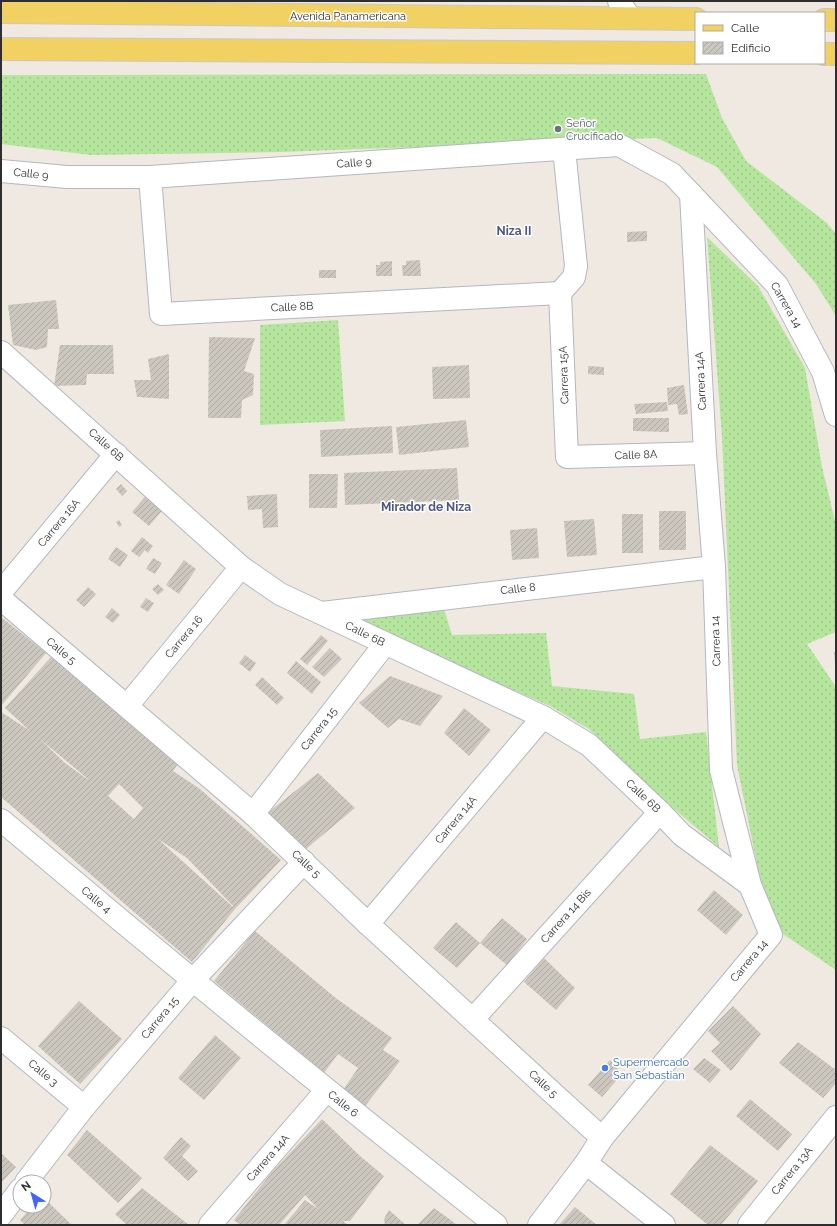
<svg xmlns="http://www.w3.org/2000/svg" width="837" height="1226" font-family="Raleway,sans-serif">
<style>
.grass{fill:url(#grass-dots)}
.building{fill:url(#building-hatch);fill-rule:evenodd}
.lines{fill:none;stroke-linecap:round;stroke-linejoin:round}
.minor-casing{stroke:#b4b7c1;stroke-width:24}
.primary-casing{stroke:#c9c9c9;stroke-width:24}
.minor{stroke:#fff;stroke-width:22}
.primary{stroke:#f2d163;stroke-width:22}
.worship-dot{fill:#6b7280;stroke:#fff;stroke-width:1.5}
.shop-dot{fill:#3f7fe0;stroke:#fff;stroke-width:1.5}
.labels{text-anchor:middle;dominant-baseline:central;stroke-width:3;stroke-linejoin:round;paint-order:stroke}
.street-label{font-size:11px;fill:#2e2e2e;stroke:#fff}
.worship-label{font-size:11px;fill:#5b616d;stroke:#fff;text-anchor:start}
.shop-label{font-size:11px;fill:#366cbe;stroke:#fff;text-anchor:start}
.neighbourhood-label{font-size:12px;font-weight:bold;fill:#4d5680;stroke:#fff}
</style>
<defs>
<pattern id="grass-dots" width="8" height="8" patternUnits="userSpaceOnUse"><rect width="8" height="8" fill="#b6e59e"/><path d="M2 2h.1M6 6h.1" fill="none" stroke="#9dc588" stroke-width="1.8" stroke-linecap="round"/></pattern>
<pattern id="building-hatch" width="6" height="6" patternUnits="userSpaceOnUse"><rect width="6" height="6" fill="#cbc7bf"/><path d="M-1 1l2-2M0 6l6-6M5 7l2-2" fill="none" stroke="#afaba4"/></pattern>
</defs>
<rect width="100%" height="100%" fill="#efe9e1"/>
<g class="grass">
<path d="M706,74l16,44 24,43 81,62 9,11v82l-20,-32 -99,-117 -60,-29 -376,14 -190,3 -90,-11v-69z"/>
<path d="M707,237l51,49 47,82 17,99 14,58v107l-29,12 29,43v283l-53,-36 -23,-55 -23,-114 -15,-328z"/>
<path d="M338,320l7,101 -85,4v-100z"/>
<path d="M443,606l9,29 94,-2 6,53 82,8 6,45 66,-7 13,115 -57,-48 -73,-70 -39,-23 -148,-64 -53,-26z"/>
</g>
<g class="building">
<path d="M647,231v10l-20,1v-10z"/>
<path d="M420,260l1,16h-18l-1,-11h4v-4z"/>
<path d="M392,261v15h-16v-11h4v-3z"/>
<rect x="319" y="270" width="17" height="8"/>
<path d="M56,300l3,29h-11l-1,18 -11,3 -23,-5 -5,-40z"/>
<path d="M209,337l46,1 -11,33 10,3 -1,21 -11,5 -1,18h-33z"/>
<path d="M60,345h53l1,29h-27l-1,11 -32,1z"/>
<path d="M169,354v45l-32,-2 -3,-17h17l-3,-21z"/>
<path d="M469,365l1,33 -37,1 -1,-32z"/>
<path d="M588,366l16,1v8l-16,-1z"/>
<path d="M684,385l4,29 -9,1 -2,-11 -9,1 -1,-17z"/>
<path d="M667,402l1,9 -32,3 -2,-10z"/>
<path d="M633,418h36v14l-36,-1z"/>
<path d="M466,420l3,27 -70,8 -3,-28z"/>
<path d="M392,426l1,27 -72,4 -1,-27z"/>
<path d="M457,468l2,32 -114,5 -1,-32z"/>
<path d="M309,474h29l-1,34h-28z"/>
<path d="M121,484l6,7 -5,5 -6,-7z"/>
<path d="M150,491l17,14 -18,21 -17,-14z"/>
<path d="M277,494l1,33 -15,1 -1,-19 -14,1 -1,-14z"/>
<rect x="659" y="511" width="27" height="39"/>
<rect x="622" y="514" width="21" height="39"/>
<path d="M594,519l3,36 -30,2 -3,-36z"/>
<path d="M119,520l3,5 -3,2 -3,-5z"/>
<path d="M537,528l2,30 -27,2 -2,-30z"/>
<path d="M142,537l11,9 -5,7 -3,-3 -6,7 -8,-6z"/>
<path d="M116,547l12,8 -8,12 -12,-8z"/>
<path d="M153,558l9,5 -7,11 -9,-5z"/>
<path d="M184,560l12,9 -17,25 -13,-9z"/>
<path d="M158,584l6,6 -6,5 -6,-6z"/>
<path d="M88,587l8,7 -12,13 -8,-7z"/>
<path d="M146,598l8,5 -6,9 -8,-5z"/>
<path d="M112,608l8,7 -7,8 -8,-6z"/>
<path d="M1,617l45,36 -45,53z"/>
<path d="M321,635l7,6 -21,24 -7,-6z"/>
<path d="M330,648l12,11 -18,18 -12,-10z"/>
<path d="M834,652h2v13h-1z"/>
<path d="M245,655l11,8 -6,9 -11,-9z"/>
<path d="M51,657l127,107 -5,7 27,18 81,71 -46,49 -43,53 -191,-165v-85l28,18 -24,-22zM40,739l48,40h-1l-22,-16zM119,784l24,24 -9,11 -26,-23zM158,839l29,19 46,48v1z"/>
<path d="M296,661l25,21 -9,12 -25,-21z"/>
<path d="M390,676l53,20 -23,30 -21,-7 -11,9 -29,-25z"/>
<path d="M262,677l22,21 -7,7 -22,-20z"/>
<path d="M464,708l27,22 -22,26 -25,-23z"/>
<path d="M318,773l37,35 -49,41 -40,-35z"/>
<path d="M714,890l29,25 -17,20 -29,-25z"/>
<path d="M502,918l25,21 -20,26 -27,-22z"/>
<path d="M456,922l24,21 -23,25 -24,-20z"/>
<path d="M255,931l82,68 55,39 -9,12 17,11 -35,45 -22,-16 15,-22 -20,-14 -14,19 -110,-92z"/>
<path d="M544,958l31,30 -19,22 -32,-28z"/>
<path d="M79,1001l43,38 -42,45 -42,-38z"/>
<path d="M733,1006l28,28 -30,37 -20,-20 9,-8 -12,-12z"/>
<path d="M215,1035l26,23 -37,42 -26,-22z"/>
<path d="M798,1042l38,28v13l-13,15 -44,-35z"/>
<path d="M704,1058l17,12 -11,13 -17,-14z"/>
<path d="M610,1060l12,14 -20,23 -14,-12z"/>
<path d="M750,1099l42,35 -14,17 -42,-35z"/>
<path d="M322,1119l38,37 24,20 -34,45h-7l5,4h-64l21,-25 13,9 -13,-14 -26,30h-39l-6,-5 38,-48z"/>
<path d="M87,1130l55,48 -24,25 -51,-48z"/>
<path d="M181,1137l10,9 -9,10 16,15 -10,10 -25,-23z"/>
<path d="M710,1145l48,36 -37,44h-13l-38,-31z"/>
<path d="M1,1153l15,14 -15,16z"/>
<path d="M142,1188l47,37h-62l-12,-11z"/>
<path d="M44,1198l28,27h-47l-5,-5 13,-14h11z"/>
<path d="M575,1207l22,18h-38z"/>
<path d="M434,1208l14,10 9,7h-40z"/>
<path d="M389,1210l17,15h-21l-1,-6z"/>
</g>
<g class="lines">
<defs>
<g id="minor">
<path d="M619,1l11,17"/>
<path d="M1,171l66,6h83l469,-32 53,29 105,111 46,87 13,43"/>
<path d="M150,177l11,137 399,-21"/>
<path d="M560,293l7,164 138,-4"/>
<path d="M560,293l14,-16 2,-11 -12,-117"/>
<path d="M1,352l240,215 39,27 263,123 46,28 71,67 22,23 68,50"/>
<path d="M1,592l115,-138"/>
<path d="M1,599l252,215 115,110 234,214"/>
<path d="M322,613l392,-46"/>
<path d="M127,706l114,-139"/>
<path d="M253,814l132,-170"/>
<path d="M1,820c163,138 328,273 495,405"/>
<path d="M368,924l175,-207"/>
<path d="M473,1019l187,-207"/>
<path d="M1,1038l83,69"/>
<path d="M586,1163l78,62"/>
<path d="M26,1182l58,-75 108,-126 112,-119"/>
<path d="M1,1215l19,-25"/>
<path d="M210,1225l116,-134"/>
<path d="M539,1225l47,-62 16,-25 169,-203 -21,-50 -29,-115 -7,-203 -9,-114 -14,-259"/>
<path d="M749,1225l87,-108"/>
</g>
<g id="primary">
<path d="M1,12l695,7"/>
<path d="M824,20h12"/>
<path d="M1,49l695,4"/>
<path d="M824,54h12"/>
</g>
</defs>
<use href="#minor" class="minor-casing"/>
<use href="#primary" class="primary-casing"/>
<use href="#minor" class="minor"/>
<use href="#primary" class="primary"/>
</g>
<circle class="worship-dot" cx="558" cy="129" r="4"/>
<circle class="shop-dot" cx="605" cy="1068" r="4"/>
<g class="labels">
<g class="street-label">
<text x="348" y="16">Avenida Panamericana</text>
<text transform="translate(354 163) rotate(-4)">Calle 9</text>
<text transform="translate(31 174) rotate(6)">Calle 9</text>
<text transform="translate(786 305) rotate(60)">Carrera 14</text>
<text transform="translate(292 307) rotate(-3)">Calle 8B</text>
<text transform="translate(564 375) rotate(-92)">Carrera 15A</text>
<text transform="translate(701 381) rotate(-93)">Carrera 14A</text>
<text transform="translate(106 445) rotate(42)">Calle 6B</text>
<text transform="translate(636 455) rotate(-2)">Calle 8A</text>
<text transform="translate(59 523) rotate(-50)">Carrera 16A</text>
<text transform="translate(518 589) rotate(-6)">Calle 8</text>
<text transform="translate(365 634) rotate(26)">Calle 6B</text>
<text transform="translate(184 637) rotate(-50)">Carrera 16</text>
<text transform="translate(716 641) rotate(-92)">Carrera 14</text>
<text transform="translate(61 651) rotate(40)">Calle 5</text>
<text transform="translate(319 729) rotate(-52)">Carrera 15</text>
<text transform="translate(643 796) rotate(43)">Calle 6B</text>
<text transform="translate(456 820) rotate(-50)">Carrera 14A</text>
<text transform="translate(306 864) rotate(43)">Calle 5</text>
<text transform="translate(96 900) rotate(40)">Calle 4</text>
<text transform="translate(566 916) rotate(-48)">Carrera 14 Bis</text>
<text transform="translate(749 961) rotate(-50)">Carrera 14</text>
<text transform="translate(160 1018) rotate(-50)">Carrera 15</text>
<text transform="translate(43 1073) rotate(40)">Calle 3</text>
<text transform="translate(543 1084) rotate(43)">Calle 5</text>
<text transform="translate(343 1104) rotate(38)">Calle 6</text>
<text transform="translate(268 1158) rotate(-49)">Carrera 14A</text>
<text transform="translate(792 1171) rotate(-51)">Carrera 13A</text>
</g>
<g class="worship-label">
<text x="566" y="123">Señor<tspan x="566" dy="13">Crucificado</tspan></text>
</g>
<g class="shop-label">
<text x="613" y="1062">Supermercado<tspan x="613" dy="13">San Sebastian</tspan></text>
</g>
<g class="neighbourhood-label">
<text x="514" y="231">Niza II</text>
<text x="426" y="507">Mirador de Niza</text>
</g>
</g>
<rect width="837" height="1226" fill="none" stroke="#2e2e2e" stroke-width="4"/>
<rect x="695" y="12" width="130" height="52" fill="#ffffff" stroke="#ababab"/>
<rect x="703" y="25" width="20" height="6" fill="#f2d163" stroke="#ababab"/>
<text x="731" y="32" font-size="12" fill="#2e2e2e">Calle</text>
<rect x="703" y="42" width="20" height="12" fill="url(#building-hatch)" stroke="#ababab"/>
<text x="731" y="52" font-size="12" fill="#2e2e2e">Edificio</text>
<g transform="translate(32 1194) rotate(323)"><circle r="19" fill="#ffffff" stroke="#ababab"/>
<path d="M0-3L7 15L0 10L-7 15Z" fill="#4264fb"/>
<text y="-6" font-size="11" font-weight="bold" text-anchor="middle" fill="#2e2e2e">N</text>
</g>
</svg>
